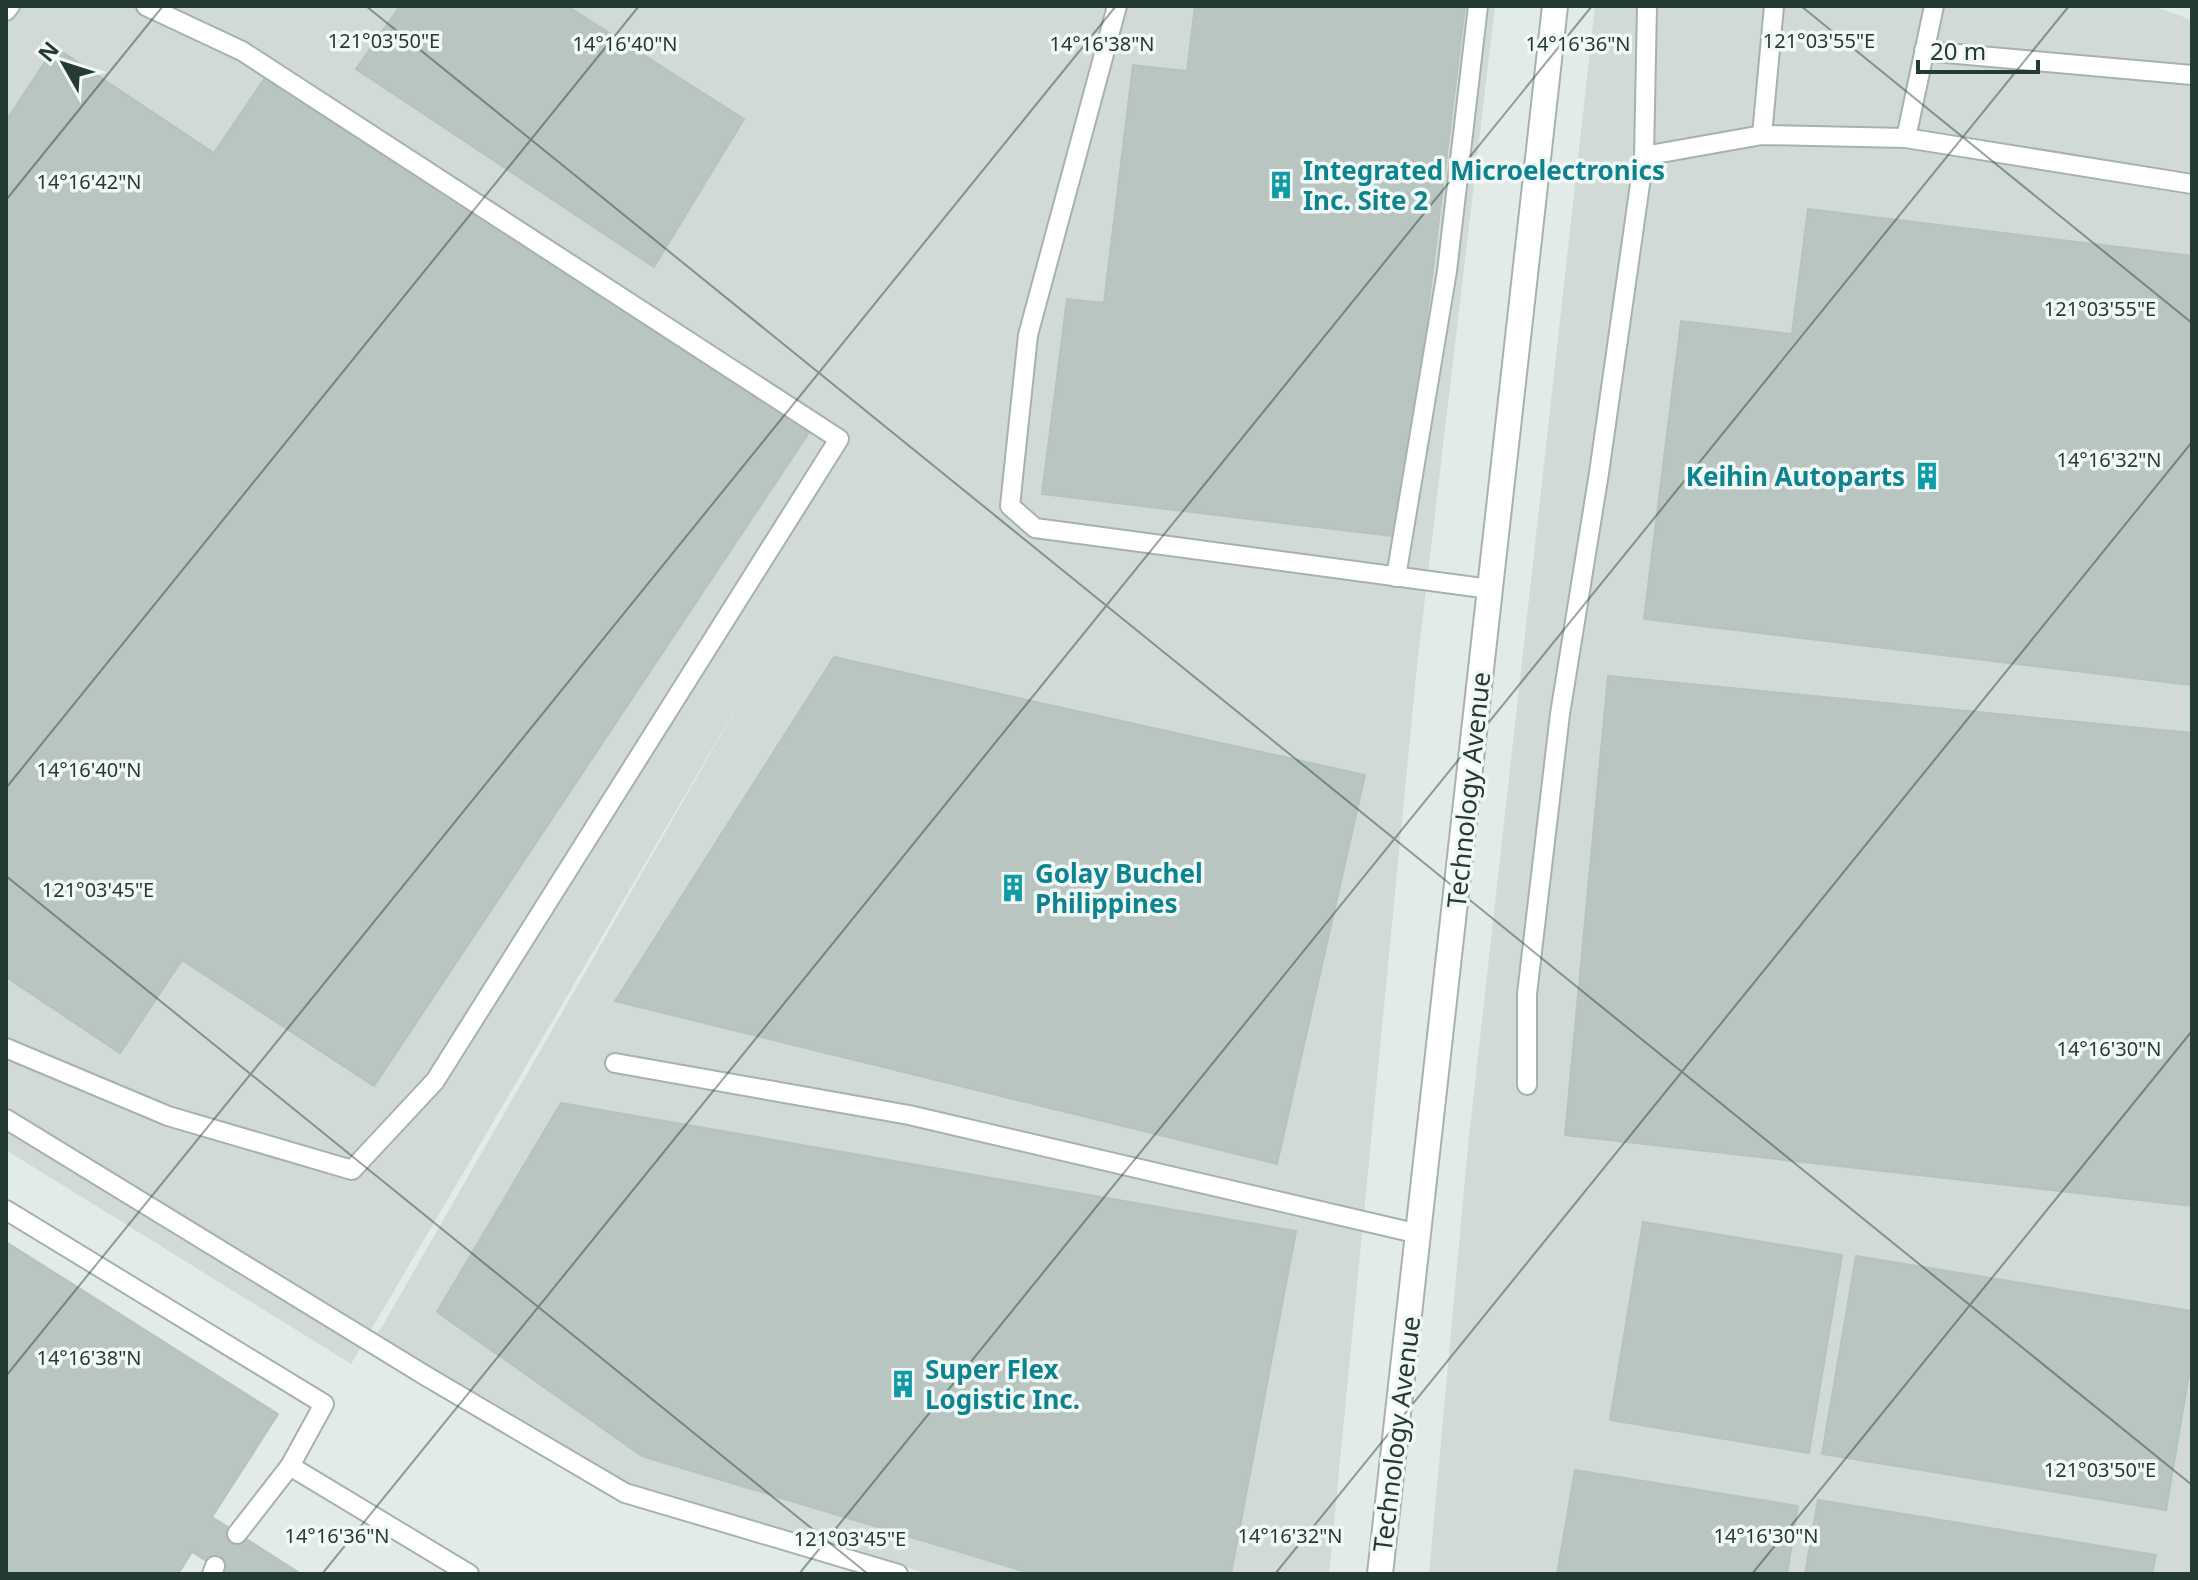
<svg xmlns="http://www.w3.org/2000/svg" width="2198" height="1580" font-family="'Noto Sans',sans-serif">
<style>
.built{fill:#d1dad6}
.building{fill:#b8c5c0;stroke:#b5c4be;stroke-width:2}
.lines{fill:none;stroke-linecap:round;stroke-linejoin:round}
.lane-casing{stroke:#a5b2ae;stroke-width:22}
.street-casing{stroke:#a5b2ae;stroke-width:28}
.lane{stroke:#fff;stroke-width:18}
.street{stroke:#fff;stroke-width:24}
.ticks{fill:none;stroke:#243a34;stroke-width:2;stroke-opacity:0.45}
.labels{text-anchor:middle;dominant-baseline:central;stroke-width:7;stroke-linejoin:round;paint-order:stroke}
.culture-label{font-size:26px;font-weight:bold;fill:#0d838f;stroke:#f2f8f5;text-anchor:start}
.street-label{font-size:26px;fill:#243a34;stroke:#f2f8f5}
.ticks-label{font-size:20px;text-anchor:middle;fill:#243a34;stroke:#f2f8f5;stroke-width:7;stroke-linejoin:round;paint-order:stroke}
</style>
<rect width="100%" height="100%" fill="#e2ebe7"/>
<g class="built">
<path d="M6,6h1489l-78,660 -88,908h-398l-306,-81 -256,-152 13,-14 370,-646 -401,683 -345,-214z"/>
<path d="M1595,6h558l39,14v1554h-763l39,-428z"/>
</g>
<g class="building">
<path d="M400,6h167l177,113 -90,148 -298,-198z"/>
<path d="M1195,6h270l-65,531 -358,-43 25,-195 37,4 29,-238 54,6z"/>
<path d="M55,47l159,106 55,-81 541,359 -436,655 -192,-126 -62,93 -114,-76v-856z"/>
<path d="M1808,209l384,47v429l-548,-66 37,-298 111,13z"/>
<path d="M834,657l531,118 -88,389 -662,-163z"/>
<path d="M1608,676l584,57v473l-627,-71z"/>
<path d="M561,1103l735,128 -65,343h-198l-391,-118 -205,-144z"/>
<path d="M1643,1222l199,33 -33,198 -199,-33z"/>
<path d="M6,1242l272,172 -66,103 89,57h-74l-35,-22 -14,22h-172z"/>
<path d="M1856,1256l336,55v46l-26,153 -344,-56z"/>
<path d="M1575,1470l223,36 -11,68h-230z"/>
<path d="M1818,1500l338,55 -4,19h-347z"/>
</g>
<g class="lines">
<defs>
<g id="lane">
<path d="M1117,6l-89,329 -18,171 25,22 455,61"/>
<path d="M6,11l4,-5"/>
<path d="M1924,51l268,24"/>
<path d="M1762,135l12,-129"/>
<path d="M1906,138l28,-132"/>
<path d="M1644,156l118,-21 144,3 286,46"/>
<path d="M1396,577l51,-306 31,-265"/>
<path d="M6,1048l162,68 184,54 83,-89 404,-642 -597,-388 -96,-45"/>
<path d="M615,1063l294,52 510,119"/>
<path d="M1527,1085v-91l33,-280 39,-241 45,-317 3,-150"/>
<path d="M6,1119l420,257 199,117 273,81"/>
<path d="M6,1210l318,194 -34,62 179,108"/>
<path d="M237,1534l53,-68"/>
<path d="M212,1574l3,-8"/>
</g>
<path id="street" d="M1380,1574l175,-1568"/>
</defs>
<use href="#lane" class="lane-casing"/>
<use href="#street" class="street-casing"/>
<use href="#lane" class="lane"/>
<use href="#street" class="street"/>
</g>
<path class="ticks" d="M366,6l1826,1479M1801,6l391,317M6,200l157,-194M6,788l633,-782M6,876l862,698M6,1376l1110,-1370M322,1574l1270,-1568M799,1574l1270,-1568M1275,1574l917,-1132M1752,1574l440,-543"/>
<defs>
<symbol id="building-bare" viewBox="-9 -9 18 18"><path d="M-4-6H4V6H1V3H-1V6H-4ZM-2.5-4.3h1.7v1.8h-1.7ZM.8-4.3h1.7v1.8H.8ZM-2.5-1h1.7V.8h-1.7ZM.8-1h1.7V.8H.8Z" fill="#0f9aa8" stroke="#f2f8f5" stroke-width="2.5" paint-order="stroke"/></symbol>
</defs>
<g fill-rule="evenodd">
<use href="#building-bare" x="1261" y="165" width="40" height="40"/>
<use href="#building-bare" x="1907" y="456" width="40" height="40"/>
<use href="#building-bare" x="993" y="868" width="40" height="40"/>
<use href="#building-bare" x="883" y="1364" width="40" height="40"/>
</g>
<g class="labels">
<g class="culture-label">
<text x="1303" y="170">Integrated Microelectronics<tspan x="1303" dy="30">Inc. Site 2</tspan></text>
<text x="1905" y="476" text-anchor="end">Keihin Autoparts</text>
<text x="1035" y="873">Golay Buchel<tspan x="1035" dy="30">Philippines</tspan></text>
<text x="925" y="1369">Super Flex<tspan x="925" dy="30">Logistic Inc.</tspan></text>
</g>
<g class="street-label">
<text transform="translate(1468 790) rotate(-84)">Technology Avenue</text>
<text transform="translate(1396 1434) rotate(-83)">Technology Avenue</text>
</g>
</g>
<g class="ticks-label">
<text x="384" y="48">121°03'50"E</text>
<text x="1819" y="48">121°03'55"E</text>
<text x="625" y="51">14°16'40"N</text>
<text x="1102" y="51">14°16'38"N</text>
<text x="1578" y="51">14°16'36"N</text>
<text x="89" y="189">14°16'42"N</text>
<text x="2100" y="316">121°03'55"E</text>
<text x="2109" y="467">14°16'32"N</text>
<text x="89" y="777">14°16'40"N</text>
<text x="98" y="897">121°03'45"E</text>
<text x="2109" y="1056">14°16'30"N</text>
<text x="89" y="1365">14°16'38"N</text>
<text x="2100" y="1477">121°03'50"E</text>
<text x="337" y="1543">14°16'36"N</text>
<text x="1290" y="1543">14°16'32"N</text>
<text x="1766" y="1543">14°16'30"N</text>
<text x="850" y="1546">121°03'45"E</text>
</g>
<rect width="2198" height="1580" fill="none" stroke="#243a34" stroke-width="16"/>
<g transform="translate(64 64) rotate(309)" stroke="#f2f8f5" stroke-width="6" paint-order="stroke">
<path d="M0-6L14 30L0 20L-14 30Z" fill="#243a34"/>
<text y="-12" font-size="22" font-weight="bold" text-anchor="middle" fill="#243a34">N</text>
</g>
<path d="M1918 60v12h120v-12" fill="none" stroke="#243a34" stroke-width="4"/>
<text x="1930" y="60" font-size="24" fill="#243a34" stroke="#f2f8f5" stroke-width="6" paint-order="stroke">20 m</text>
</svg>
